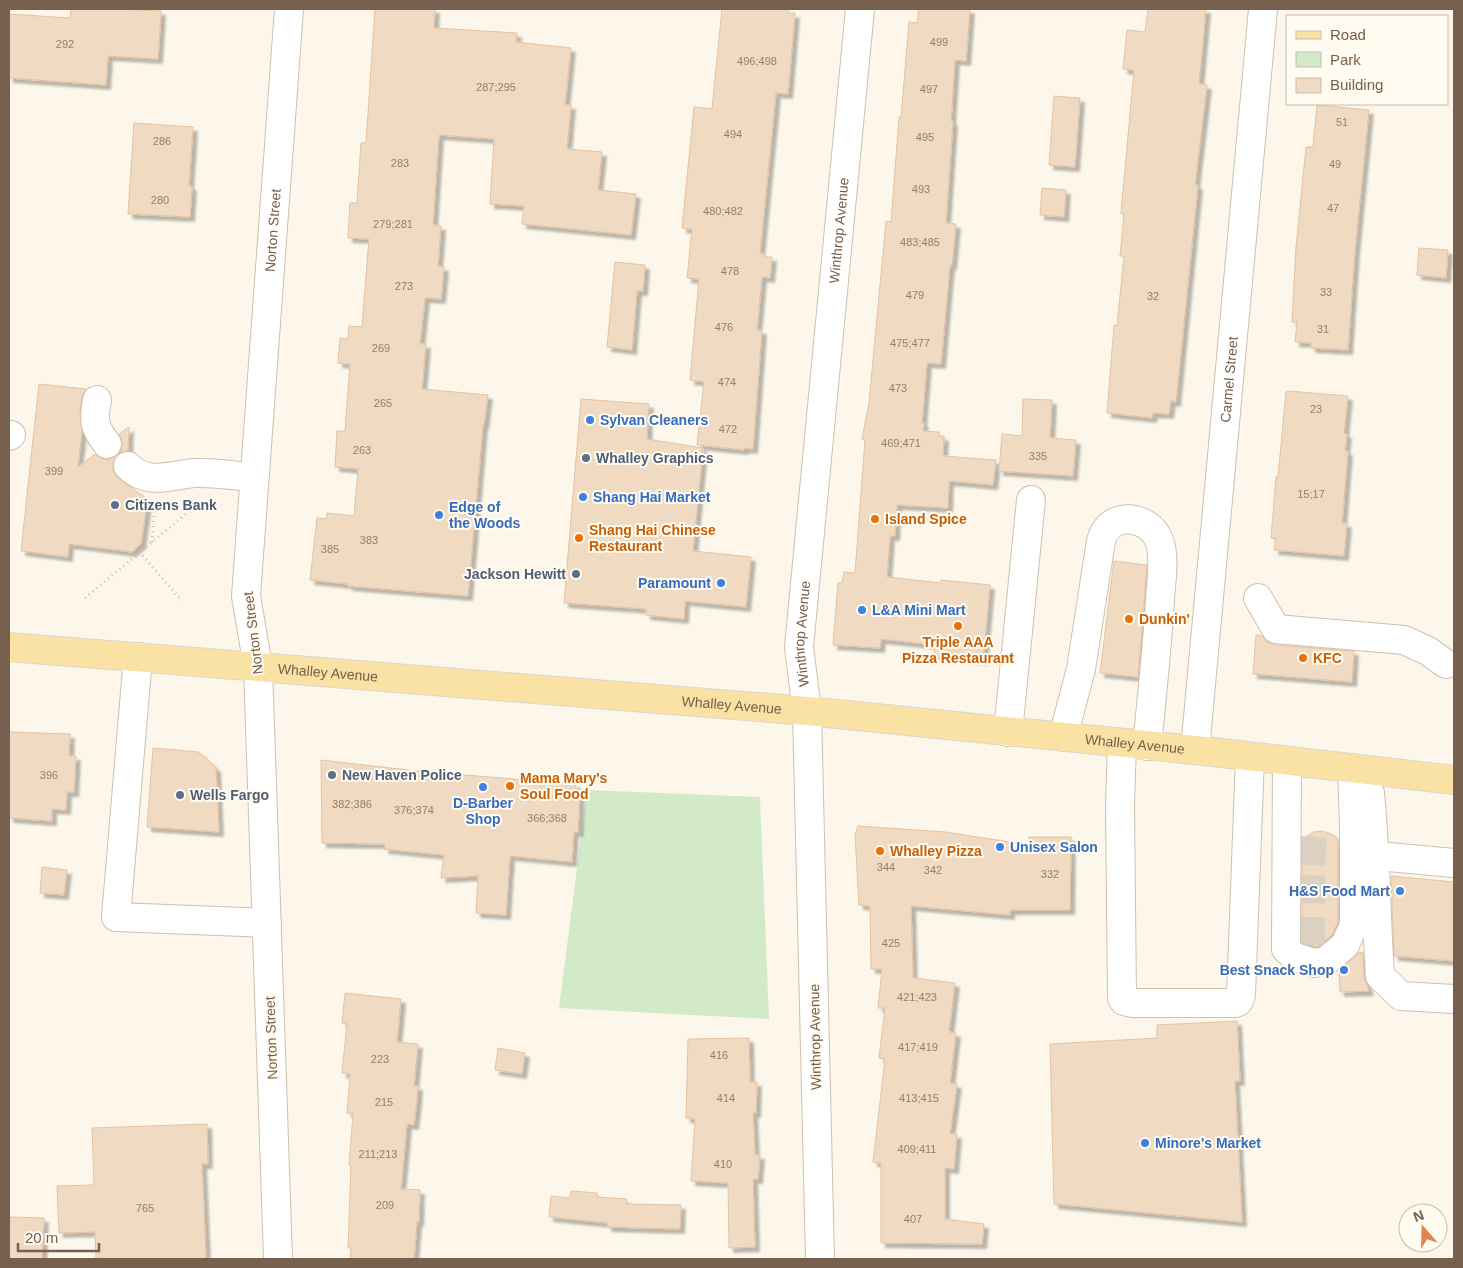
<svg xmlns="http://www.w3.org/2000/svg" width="1463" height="1268" font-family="Helvetica,sans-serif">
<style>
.green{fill:#d2eac8}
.building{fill:#f1dac2;stroke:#e4c2a2;filter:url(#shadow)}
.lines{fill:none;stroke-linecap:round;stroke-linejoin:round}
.minor-tunnel{stroke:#dbd1c3;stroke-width:28;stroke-dasharray:28 14;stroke-linecap:butt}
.minor-casing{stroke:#cfc0af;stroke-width:30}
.major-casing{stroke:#dcd6d1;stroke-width:30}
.path{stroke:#d7bda4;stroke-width:3;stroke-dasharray:1 4;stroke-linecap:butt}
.minor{stroke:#fff;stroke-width:28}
.major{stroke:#f9e2a4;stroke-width:28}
.shop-dot{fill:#3f7fe0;stroke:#fffbf1;stroke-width:2}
.service-dot{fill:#5c6f8a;stroke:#fffbf1;stroke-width:2}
.food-dot{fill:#e8710a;stroke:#fffbf1;stroke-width:2}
.labels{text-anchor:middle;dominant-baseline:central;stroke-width:4;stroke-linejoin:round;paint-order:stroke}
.number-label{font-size:11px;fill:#967e6a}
.street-label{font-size:14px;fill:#77604d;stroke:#fffbf1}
.shop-label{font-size:14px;font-weight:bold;fill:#366cbe;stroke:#fffbf1;text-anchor:start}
.service-label{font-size:14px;font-weight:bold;fill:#4e5e75;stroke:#fffbf1;text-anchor:start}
.food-label{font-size:14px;font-weight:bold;fill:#c56008;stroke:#fffbf1;text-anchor:start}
</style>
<defs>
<filter id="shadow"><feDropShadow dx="4.5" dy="4.5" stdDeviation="1" flood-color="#0004"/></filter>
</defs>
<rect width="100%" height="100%" fill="#fcf7ea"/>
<path class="green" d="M587,790l173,7 9,222 -210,-11z"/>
<g class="building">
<path d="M71,9h51l39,2 -3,48 -50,-3 -2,29 -97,-7v-64l61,4z"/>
<path d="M375,9h60l-1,19 83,5 -1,9 55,6 -6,57h6l-4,44 35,3 -4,38 38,4 -5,41 -109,-11 2,-18 -34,-2 4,-65 -55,-4 -6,90 8,1 -3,40 6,1 -3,32 -16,-1 -5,46h6l-4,45 66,6 -4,30h-1l-15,171 -120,-10v-2l-38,-4 7,-62 9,1 1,-6 27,3 4,-47 -23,-2 2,-36h8l5,-67 -12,-1 2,-25 8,1 1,-13 13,1 7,-88 -21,-1 2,-35h7l4,-60h5z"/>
<path d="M722,9h67l-1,4 7,1 -7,80 -12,-1 -16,160 4,1v3h8l-2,21 -8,-1 -5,53h5l-9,119 -9,-1v2l-47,-5 7,-63 -14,-2 9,-101 -12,-1 5,-49 -10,-1 12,-121 18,2z"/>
<path d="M919,9h51l-4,52 -11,-1 -4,61h2l-7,102 10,1 -4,41h-2l-9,99 -14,-1 -5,60h2l-1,8 16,1v4l5,1 -1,19 53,4 -3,25 -44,-4 -1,27 -51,-3 -2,31h-5l-3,41 54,6v-3l49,5 -7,75 -49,-4 1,-11 -54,-6 -1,9 -47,-3 5,-62h4l2,-11 11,1 10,-133 -3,-1 7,-36 17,-182 5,1 8,-105h2l8,-95 8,1z"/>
<path d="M1148,9h58l-7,75 8,1 -12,100h3l-22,217 -5,-1 -2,13 -16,-1 -1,5 -45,-5 7,-88 3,1 7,-70h-4l4,-42h-3v-1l13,-143 -11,-1 4,-39 18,2z"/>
<path d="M1054,96l26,2 -5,69 -26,-2z"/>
<path d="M1317,105l52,5 -14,140 -7,100 -37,-2v-5l-16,-1 2,-20h-5l4,-75 10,-100h7v-2z"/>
<path d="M134,123l59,4 -4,59h3l-2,31 -62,-3z"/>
<path d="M1042,188l24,2 -2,27 -24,-2z"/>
<path d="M1419,248l29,2 -2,28 -29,-3z"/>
<path d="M615,262l30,3 -2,26h-6l-5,59 -25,-3z"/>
<path d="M39,384l47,5 -4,8 -2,15 2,19 -4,36 17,-13 6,4 7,2 7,-3 -2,7v7l5,7 28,20v12l-5,34 -9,8 -63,-8 -1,13 -47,-6z"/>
<path d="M1288,391l60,5 -4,37 3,1 -2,17h3l-6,72h5l-3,33 -70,-6 2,-11 -5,-1 5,-61h2l8,-85z"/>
<path d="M581,399l68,5 -2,35 56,9 -10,103 58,6 -5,50 -61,-6 -1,18 -38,-4v-6l-82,-6z"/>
<path d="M1023,399l29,1 -2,38 26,2 -3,36 -74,-5 3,-37 20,2z"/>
<path d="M129,427l-1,24h-5l-5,4 3,-5 2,-7 -4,-9z"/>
<path d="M1114,561l33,4 -9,112 -38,-4z"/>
<path d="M1256,635l6,1 5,6 8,3 79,6 -2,31 -99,-8z"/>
<path d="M9,732l61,2 -1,22h7l-2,36h-7l-1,18 -14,-1v12l-43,-3z"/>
<path d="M153,748l46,4 17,16 3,64 -72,-5z"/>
<path d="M321,760l131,15v-1l124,10 -1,10h5l-2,38h-4l-2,30 -62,-6 -4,59 -30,-2 2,-37 -37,2 3,-23 -60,-6 1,-5 -63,-1z"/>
<path d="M858,826l87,6 84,13v-8h42l-1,73h-60v5l-99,-9 2,72 42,5 -6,49 7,1 -6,50 7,1 -7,50h7l-3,35 -9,-1v51l39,5 -2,20 -101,-1v-80l-8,-1 12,-103 -6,-1 6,-50h-7l4,-39h-11l-1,-63 -11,-1 -4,-70z"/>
<path d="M1322,831l10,3 6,5v83l-6,13 -13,11 -4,1 -13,-5v-102l11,-8z"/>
<path d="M42,867l25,3 -3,25 -24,-2z"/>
<path d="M1391,876l63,6v79l-60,-5z"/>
<path d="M1363,952l1,25 5,14 -29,1 -1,-21 19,-18z"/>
<path d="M345,993l56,6 -4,43 21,2 -4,42h4l-1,14 -3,25 -7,-1 -6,65 19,1 -1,32h-2l-3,37h-64l1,-11h-3l3,-83h-2l4,-51 -6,-1 3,-39 -8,-1 5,-49 -5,-1z"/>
<path d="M1237,1021l3,60h-5l7,141 -188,-18 -4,-160 107,-6v-13z"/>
<path d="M749,1038l1,44h7l-1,31h-3l2,42h5l-2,24h-5l2,68 -26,1 -1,-65 -37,-2 4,-62 -9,-1 2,-79z"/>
<path d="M498,1048l27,5 -3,21 -27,-4z"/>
<path d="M207,1124l1,40h-6l4,95h-110l-1,-27 -36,1 -2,-47 37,-1 -2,-57z"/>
<path d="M571,1191l26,2v4l30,2 -1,5 55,1 -1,24 -73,-2 1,-4 -59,-6 2,-21 19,2z"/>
<path d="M9,1217l35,1 -2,41h-33z"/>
</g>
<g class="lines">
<g class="minor-tunnel">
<path d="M1298,850l46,3"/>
<path d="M1297,889l47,1"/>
<path d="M1297,931h47"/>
</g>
<defs>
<g id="minor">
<path d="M97,400c-4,21 -3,27 10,44"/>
<path d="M9,436l2,-1"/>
<path d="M128,466c20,20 42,9 67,7 19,-1 40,3 59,4"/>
<path d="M1258,598l18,31 128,11 24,11 18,13"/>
<path d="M138,657l-22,260 151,6"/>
<path d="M1008,732l23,-232"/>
<path d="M1063,737l18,-68 20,-128c3,-11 9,-18 20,-21 17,-3 34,6 39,23 5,18 1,39 0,57 -3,49 -8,97 -13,146"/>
<path d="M1122,743l-2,63 2,192 2,3 8,2h104l3,-2 2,-6 9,-238"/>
<path id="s1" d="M1195,750l68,-741"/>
<path d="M1287,761l-1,188 9,8 19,6 12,-2 19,-16 9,-20v-98l-2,-59"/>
<path d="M1370,793c6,61 6,122 10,183l21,20 53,3"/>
<path d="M1356,854l98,9"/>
<path id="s2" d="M278,1259l-20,-592 -12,-71 43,-587"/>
<path id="s3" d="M820,1259l-13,-548 -8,-64 61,-638"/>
</g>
<g id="major">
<path id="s4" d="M9,647l798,64 388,39 259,30"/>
</g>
</defs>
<use href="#minor" class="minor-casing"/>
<use href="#major" class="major-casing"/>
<g class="path">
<path d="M152,542l3,-39"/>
<path d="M136,548l46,53"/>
<path d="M85,598l107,-89"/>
</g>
<use href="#minor" class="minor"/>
<use href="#major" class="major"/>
</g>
<g class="shop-dot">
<circle cx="590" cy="420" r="5"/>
<circle cx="583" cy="497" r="5"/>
<circle cx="439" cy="515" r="5"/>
<circle cx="721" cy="583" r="5"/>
<circle cx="862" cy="610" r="5"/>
<circle cx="483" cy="787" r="5"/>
<circle cx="1000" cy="847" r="5"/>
<circle cx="1400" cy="891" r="5"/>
<circle cx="1344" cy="970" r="5"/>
<circle cx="1145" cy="1143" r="5"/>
</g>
<g class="service-dot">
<circle cx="586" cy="458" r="5"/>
<circle cx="115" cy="505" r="5"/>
<circle cx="576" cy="574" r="5"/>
<circle cx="332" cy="775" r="5"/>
<circle cx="180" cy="795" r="5"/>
</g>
<g class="food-dot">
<circle cx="875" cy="519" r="5"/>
<circle cx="579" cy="538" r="5"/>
<circle cx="1129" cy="619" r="5"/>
<circle cx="958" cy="626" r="5"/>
<circle cx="1303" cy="658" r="5"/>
<circle cx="510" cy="786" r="5"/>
<circle cx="880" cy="851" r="5"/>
</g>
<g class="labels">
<g class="number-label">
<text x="939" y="42">499</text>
<text x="65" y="44">292</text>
<text x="757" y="61">496;498</text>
<text x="496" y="87">287;295</text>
<text x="929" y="89">497</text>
<text x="1342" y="122">51</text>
<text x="733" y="134">494</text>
<text x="925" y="137">495</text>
<text x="162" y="141">286</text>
<text x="400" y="163">283</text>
<text x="1335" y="164">49</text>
<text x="921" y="189">493</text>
<text x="160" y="200">280</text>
<text x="1333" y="208">47</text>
<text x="723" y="211">480;482</text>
<text x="393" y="224">279;281</text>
<text x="920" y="242">483;485</text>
<text x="730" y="271">478</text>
<text x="404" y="286">273</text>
<text x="1326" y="292">33</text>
<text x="915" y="295">479</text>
<text x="1153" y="296">32</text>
<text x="724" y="327">476</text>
<text x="1323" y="329">31</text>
<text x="910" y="343">475;477</text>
<text x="381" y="348">269</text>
<text x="727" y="382">474</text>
<text x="898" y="388">473</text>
<text x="383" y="403">265</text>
<text x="1316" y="409">23</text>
<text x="728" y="429">472</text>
<text x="901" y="443">469;471</text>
<text x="362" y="450">263</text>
<text x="1038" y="456">335</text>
<text x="54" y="471">399</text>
<text x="1311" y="494">15;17</text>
<text x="369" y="540">383</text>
<text x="330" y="549">385</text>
<text x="49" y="775">396</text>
<text x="352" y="804">382;386</text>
<text x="414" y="810">376;374</text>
<text x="547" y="818">366;368</text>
<text x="886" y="867">344</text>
<text x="933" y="870">342</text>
<text x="1050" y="874">332</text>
<text x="891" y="943">425</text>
<text x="917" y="997">421;423</text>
<text x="918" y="1047">417;419</text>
<text x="719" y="1055">416</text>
<text x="380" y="1059">223</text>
<text x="726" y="1098">414</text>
<text x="919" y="1098">413;415</text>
<text x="384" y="1102">215</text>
<text x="917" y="1149">409;411</text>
<text x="378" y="1154">211;213</text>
<text x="723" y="1164">410</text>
<text x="385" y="1205">209</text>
<text x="145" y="1208">765</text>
<text x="913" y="1219">407</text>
</g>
<g class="street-label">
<text stroke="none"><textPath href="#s2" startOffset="1031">Norton Street</textPath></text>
<text stroke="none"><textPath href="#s3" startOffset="1031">Winthrop Avenue</textPath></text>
<text stroke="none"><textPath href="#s1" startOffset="372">Carmel Street</textPath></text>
<text transform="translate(253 633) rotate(-97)">Norton Street</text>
<text stroke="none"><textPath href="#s3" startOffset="626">Winthrop Avenue</textPath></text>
<text stroke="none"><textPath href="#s4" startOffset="320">Whalley Avenue</textPath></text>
<text stroke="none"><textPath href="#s4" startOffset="725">Whalley Avenue</textPath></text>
<text stroke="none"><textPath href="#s4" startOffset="1130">Whalley Avenue</textPath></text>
<text transform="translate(815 1037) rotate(-91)">Winthrop Avenue</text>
<text transform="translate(271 1038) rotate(-92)">Norton Street</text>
</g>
<g class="shop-label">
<text x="600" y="420">Sylvan Cleaners</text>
<text x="593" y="497">Shang Hai Market</text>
<text x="449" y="507">Edge of<tspan x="449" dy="16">the Woods</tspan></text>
<text x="711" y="583" text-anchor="end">Paramount</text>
<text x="872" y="610">L&amp;A Mini Mart</text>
<text x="483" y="803" text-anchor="middle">D-Barber<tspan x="483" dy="16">Shop</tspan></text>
<text x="1010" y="847">Unisex Salon</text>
<text x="1390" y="891" text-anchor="end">H&amp;S Food Mart</text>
<text x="1334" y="970" text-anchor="end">Best Snack Shop</text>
<text x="1155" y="1143">Minore's Market</text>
</g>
<g class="service-label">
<text x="596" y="458">Whalley Graphics</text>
<text x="125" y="505">Citizens Bank</text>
<text x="566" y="574" text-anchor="end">Jackson Hewitt</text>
<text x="342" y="775">New Haven Police</text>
<text x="190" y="795">Wells Fargo</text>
</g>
<g class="food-label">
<text x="885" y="519">Island Spice</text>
<text x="589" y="530">Shang Hai Chinese<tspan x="589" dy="16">Restaurant</tspan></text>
<text x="1139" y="619">Dunkin'</text>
<text x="958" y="642" text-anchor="middle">Triple AAA<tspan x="958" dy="16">Pizza Restaurant</tspan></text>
<text x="1313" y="658">KFC</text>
<text x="520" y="778">Mama Mary's<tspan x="520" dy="16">Soul Food</tspan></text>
<text x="890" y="851">Whalley Pizza</text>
</g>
</g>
<rect width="1463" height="1268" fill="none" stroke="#77604d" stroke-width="20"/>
<rect x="1286" y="15" width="162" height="90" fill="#fffbf1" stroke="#c9bdaf"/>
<rect x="1296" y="31" width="25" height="8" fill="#f9e2a4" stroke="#c9bdaf"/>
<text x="1330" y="40" font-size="15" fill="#77604d">Road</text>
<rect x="1296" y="52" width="25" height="15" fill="#d2eac8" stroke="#c9bdaf"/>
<text x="1330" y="65" font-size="15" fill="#77604d">Park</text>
<rect x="1296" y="78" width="25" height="15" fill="#f1dac2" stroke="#c9bdaf"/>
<text x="1330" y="90" font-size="15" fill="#77604d">Building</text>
<g transform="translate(1423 1228) rotate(340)"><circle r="24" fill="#fffbf1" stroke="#c9bdaf"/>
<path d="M0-4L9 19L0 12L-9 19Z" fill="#e38252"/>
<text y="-8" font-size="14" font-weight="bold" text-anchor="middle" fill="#77604d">N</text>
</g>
<path d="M18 1243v8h81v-8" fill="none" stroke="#77604d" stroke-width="2.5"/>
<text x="25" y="1243" font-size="15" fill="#77604d" stroke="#fffbf1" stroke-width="4" paint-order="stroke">20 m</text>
</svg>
